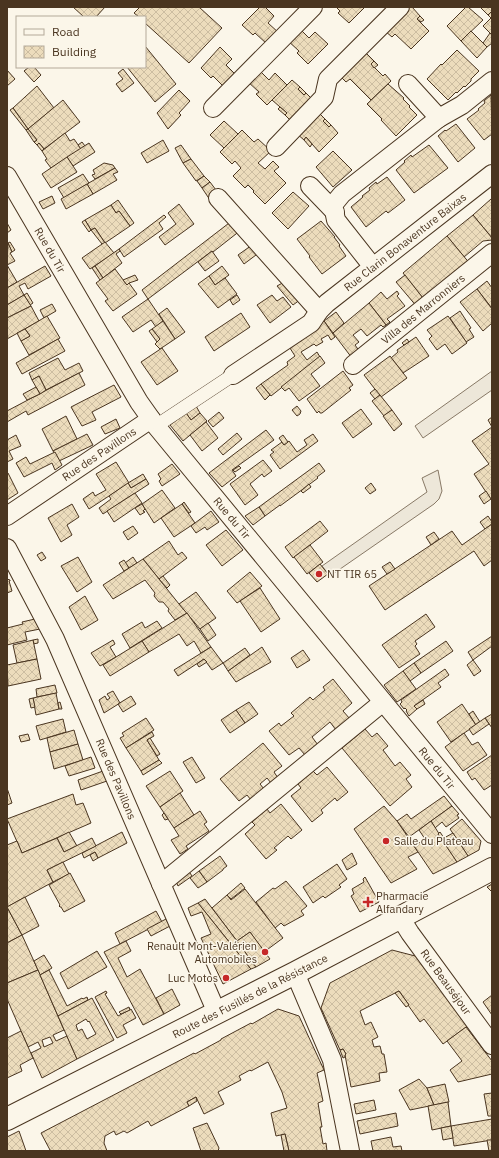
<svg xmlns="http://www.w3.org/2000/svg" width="499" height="1158" font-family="'IBM Plex Sans',sans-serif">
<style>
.parking{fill:#ede7d9;stroke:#887966}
.building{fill:url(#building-cross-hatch);stroke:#4a3520;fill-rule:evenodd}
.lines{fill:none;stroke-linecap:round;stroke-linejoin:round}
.pedestrian-casing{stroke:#4a3520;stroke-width:14}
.minor-casing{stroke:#4a3520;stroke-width:20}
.secondary-casing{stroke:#4a3520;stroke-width:24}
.pedestrian{stroke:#fbf6e9;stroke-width:13}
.minor{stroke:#fbf6e9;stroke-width:18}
.secondary{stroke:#fbf6e9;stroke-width:22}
.poi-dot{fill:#c62828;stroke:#fbf6e9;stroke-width:1.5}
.labels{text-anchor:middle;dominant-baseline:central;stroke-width:3;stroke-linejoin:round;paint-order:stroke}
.street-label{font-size:11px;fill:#4a3520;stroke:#fbf6e9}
.poi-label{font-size:11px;fill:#4a3520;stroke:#fbf6e9;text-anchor:start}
</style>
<defs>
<pattern id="building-cross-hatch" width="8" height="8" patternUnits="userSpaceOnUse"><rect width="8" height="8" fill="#ecdcbc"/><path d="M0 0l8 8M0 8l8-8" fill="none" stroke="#ccbda1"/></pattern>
</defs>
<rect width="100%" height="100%" fill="#fbf6e9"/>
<g class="parking">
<path d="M492,371v19l-69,48 -8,-12z"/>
<path d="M438,470l4,21 -3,8 -5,5 -104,72 -8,-10 105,-74 -5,-14z"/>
</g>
<g class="building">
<path d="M73,7h32l-9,10h-12z"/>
<path d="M140,7h59l23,21 -33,35 -44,-40v-6h-6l-5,-4z"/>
<path d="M260,7h5l9,9 -6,7 11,10 -12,11 -12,-11 -2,2 -11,-10z"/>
<path d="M336,7h29l-16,16 -11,-10 2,-2z"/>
<path d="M409,7h3l8,9 -3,3 12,12 -18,18 -16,-15 -3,3 -7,-6z"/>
<path d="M466,7h2l15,13 -22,21 -14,-15z"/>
<path d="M480,7h12v4l-4,4z"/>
<path d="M492,11v24l-9,-9 8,-8 -3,-3z"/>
<path d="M420,16l4,4 -3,2 -4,-3z"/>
<path d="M299,28l10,10 6,-6 13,12 -20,20 -11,-11 2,-2 -12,-11z"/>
<path d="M471,31l16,16 -10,11 -16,-17z"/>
<path d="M490,33l2,2v8l-5,4 -4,-4z"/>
<path d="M145,46l31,38 -21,18 -28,-35h18z"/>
<path d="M220,47l12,12 -6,6 11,11 -12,12 -12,-12 -2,2 -10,-10z"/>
<path d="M457,50l22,21 -8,8v2l-6,6 -1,-1 -7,7 -1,-1 -8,8 -21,-21 14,-15 1,1z"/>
<path d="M364,51l10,10 -3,3 12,12 2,-2 6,7 -20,19 -21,-21 -4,3 -7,-7z"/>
<path d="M374,61l4,4 -4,3 -3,-4z"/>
<path d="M29,67h5l7,8 -7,7 -10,-11z"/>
<path d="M123,69l11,14 -12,9 -6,-8 7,-5 -5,-6z"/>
<path d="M7,70l8,9 -8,7z"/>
<path d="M259,70l10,10 6,-7 12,12 -20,20 -11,-11 3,-2 -12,-11z"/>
<path d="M292,80l8,7 -2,2 6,6 2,-2 7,7 -21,22 -7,-7 2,-2 -15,-13z"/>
<path d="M388,84l16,14 -1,1 7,7 -1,1 8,8 -21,21 -15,-16 1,-1 -15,-15z"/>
<path d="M37,86l17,22 -26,21 -15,-21z"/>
<path d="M300,87l6,6 -2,2 -6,-6z"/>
<path d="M179,90l11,11 -11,12 2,2 -13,14 -11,-16z"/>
<path d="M491,95l1,39 -8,6 -17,-21 12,-9 -1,-1 7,-6 -1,-2z"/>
<path d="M63,100l17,22 -36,27 -5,-6 -2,2 -3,-3 3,-2 -9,-11z"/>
<path d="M280,107l7,6 -2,2 -7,-6z"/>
<path d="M13,108l15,21 -2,1 -16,-20z"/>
<path d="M318,112l7,7 -2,2 6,6 2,-2 7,8 -19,19 -13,-15 -2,3 -8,-7z"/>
<path d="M325,119l6,6 -2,2 -6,-6z"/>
<path d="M224,121l14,13 -14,14 -14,-13z"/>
<path d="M456,124l19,24 -17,14 -20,-26 7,-6 1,1z"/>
<path d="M28,129l9,11 -3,2 -8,-12z"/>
<path d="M242,130l12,12 4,-3 13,12 -13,12 7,6 8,-8 6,6 -5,4 12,12 -21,21 -12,-12 1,-1 -6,-6 -3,3 -12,-12 8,-8 -6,-7 -3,3 -12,-12z"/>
<path d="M65,133l5,8 4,-2 7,10 -30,19 -6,-8 2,-1 -5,-8z"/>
<path d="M306,137l6,7 -2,3 -6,-7z"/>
<path d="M163,140l6,11 -22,12 -6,-10z"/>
<path d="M82,142l3,4 -4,3 -3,-4z"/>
<path d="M39,143l5,6 -2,2 -5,-6z"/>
<path d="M89,143l6,9 -22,14 -6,-9z"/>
<path d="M181,145l10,14 -8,4 -8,-15z"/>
<path d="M429,145l19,23 -34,25 -18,-23 9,-8 -1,-1 7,-6 1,2z"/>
<path d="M333,151l19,19 -19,17 -17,-20z"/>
<path d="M67,157l10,15 -26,16 -9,-14z"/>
<path d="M191,159l13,17 -8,5 -13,-18z"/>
<path d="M104,163l9,2 2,3 -20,11 -3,-4 3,-1 -2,-4z"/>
<path d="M115,168l3,4 -5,2 4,6 -24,14 -6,-10z"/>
<path d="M83,174l6,9 -25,15 -6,-10z"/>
<path d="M204,176l6,6 -8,6 -5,-7z"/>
<path d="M387,177l18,23 -17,13 -2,-2 -20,16 -15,-20 12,-10 -1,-1 8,-6 -1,-2 7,-6 1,2z"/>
<path d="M210,182l9,12 -9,6 -8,-12z"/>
<path d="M87,184l6,10 -27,15 -5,-10z"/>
<path d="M293,192l16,14 -21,23 -16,-16z"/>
<path d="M52,196l3,7 -12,6 -4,-7z"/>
<path d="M491,199l1,1v38l-19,-23z"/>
<path d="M118,200l16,23 -4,3 -11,-15 -3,2 -5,-8z"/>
<path d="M179,204l15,20 -29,21 -6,-8 17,-13 -8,-11z"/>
<path d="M111,205l5,8 3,-2 11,15 -25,17 -10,-15 -4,2 -6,-10z"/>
<path d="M164,215l2,2 -7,6 4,6 -39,28 -5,-8z"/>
<path d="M473,215l19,23v2l-9,1 -19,16 -17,-21z"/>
<path d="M85,220l6,10 -2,2 -7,-10z"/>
<path d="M233,220l8,10 -28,22 -1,-1 -64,48 -6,-9z"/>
<path d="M321,221l14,16h-1l6,8 -1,1 7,10 -24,18 -13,-17 1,-1 -13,-17z"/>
<path d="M7,223l4,7 -4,3z"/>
<path d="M95,228l10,15 -3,1 -11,-14z"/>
<path d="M447,236l24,29 -45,37 -23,-29z"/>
<path d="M10,242l5,8 -3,2 -4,-9z"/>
<path d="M105,242l9,11 -24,16 -8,-11z"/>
<path d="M8,243l4,9 -2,1 5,8 -8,4z"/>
<path d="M252,245l8,7 -16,12 -6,-9z"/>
<path d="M119,249l1,2 -4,3 6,9 -19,15 -8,-12z"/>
<path d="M212,251l7,10 -14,10 -7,-9z"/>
<path d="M7,265l10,17 -10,6z"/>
<path d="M45,266l6,10 -23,13 -3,-6 -6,3 5,9 -17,10v-17z"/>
<path d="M95,266l8,12 -3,2 -8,-12z"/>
<path d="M222,266l7,9 -14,10 -6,-9z"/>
<path d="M115,269l12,16 2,-2 8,11 -24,17 -8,-10 3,-2 -12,-16z"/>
<path d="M135,275l3,5 -9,3 -2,2 -4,-5z"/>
<path d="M405,275l21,27 -8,6 -22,-26z"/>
<path d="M209,276l6,9 10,-7 12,16 -19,14 -20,-24z"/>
<path d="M286,281l15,18 -8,6 -16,-19z"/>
<path d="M487,281l5,7v19h-1l-14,-18z"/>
<path d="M477,289l15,20v14l-9,8 -23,-29z"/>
<path d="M397,291l2,3 -2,2 8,10 -18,13 3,3 -4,3 -17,-22 12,-11 6,7z"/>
<path d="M27,293l6,10 -3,2 -6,-10z"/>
<path d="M24,295l7,11 -24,12v-13z"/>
<path d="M237,295l3,5 -7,5 -3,-5z"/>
<path d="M272,295l5,6 6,-4 8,10 -21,16 -13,-18z"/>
<path d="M148,299l15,22 -7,6 -5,-7 -18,12 -11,-15z"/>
<path d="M369,303l17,22 -3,2 -2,-2 -14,11 -6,-7 -8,6 6,7 -4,3 5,7 -8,6 -19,-25z"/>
<path d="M52,304l4,7 -12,7 -4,-8z"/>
<path d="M31,306l8,15 -32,18v-21z"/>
<path d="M167,308l18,24 -10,7 -16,-25z"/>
<path d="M460,311l11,17 -2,1 5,8 -8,5 -16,-24z"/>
<path d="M336,312l8,11 -11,10 -9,-12z"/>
<path d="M241,313l9,14 -36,24 -9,-14z"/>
<path d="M47,316l13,22 -31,17 -8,-14 9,-5 -5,-7z"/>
<path d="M448,316l19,27 -15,11 -7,-10 -8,6 -8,-11 3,-3 -5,-6z"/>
<path d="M163,321l12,18 -15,10 -5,-5 5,-5 -8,-10z"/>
<path d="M324,321l11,16 -4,3 -3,-5 -7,4 2,3 -7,4 -2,-2 -13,8 6,8 10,-8 3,5 -49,39 -10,-12 27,-19 -1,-3 8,-6 -7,-11z"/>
<path d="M25,329l5,7 -9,5 -4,-8z"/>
<path d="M152,329l8,10 -3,3 -8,-11z"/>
<path d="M416,337l13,19 -26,17 -12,-15 7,-6 -1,-2z"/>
<path d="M58,339l7,12 -43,23 -6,-11z"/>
<path d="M407,339l2,3 -5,3 -2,-2z"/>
<path d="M162,348l16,23 -21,14 -16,-23z"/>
<path d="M320,356l5,7 -14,11 9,12 -21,15 -10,-13 -4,3 -4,-4z"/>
<path d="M390,356l17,22 -26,19 -17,-22z"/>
<path d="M58,358l7,12 14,-7 4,8 -37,19 -7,-14 -7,4 -3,-7z"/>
<path d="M343,371l10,14 -4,3 2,2 -29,23h-2l-1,-2 -2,2 -10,-14z"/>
<path d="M79,373l6,12 -57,30 -2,-4 -19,11v-11z"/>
<path d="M39,376l7,14 -6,4 -8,-14z"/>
<path d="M261,384l9,11 -5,5 -9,-12z"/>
<path d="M114,385l7,12 -29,15 4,8 -14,6 -11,-19z"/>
<path d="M36,387l4,7 -13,6 -4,-6z"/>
<path d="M375,389l5,6 -5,4 -5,-6z"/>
<path d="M380,395l12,15 -8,6 -12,-15z"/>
<path d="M196,406l4,7 -9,7 -5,-7z"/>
<path d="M297,406l4,5 -1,3 -3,2 -5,-6z"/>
<path d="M361,409l11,15 -19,14 -11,-15z"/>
<path d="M392,410l10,14 -8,7 -11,-15z"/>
<path d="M219,412l5,6 -11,9 -5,-6z"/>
<path d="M186,413l5,7 9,-7 7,8 -24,20 -13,-16z"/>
<path d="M66,416l11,23 -24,12 -11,-22z"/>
<path d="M492,417v10l-4,-7z"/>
<path d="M116,419l4,9 -15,6 -4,-7z"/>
<path d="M206,422l12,16 -16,13 -12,-16z"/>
<path d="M492,427v74l-18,-27 15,-10 -17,-23z"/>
<path d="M266,430l8,10 -42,30 4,6 -14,11 -13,-14z"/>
<path d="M237,433l5,6 -19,16 -5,-6z"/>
<path d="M87,434l6,11 -34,16 -6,-10z"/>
<path d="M313,434l5,7 -38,28 -10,-14 4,-3 -3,-2 11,-8 2,3 5,-4 8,11 10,-7 -3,-5z"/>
<path d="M16,435l5,11 -12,5 4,8 -6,3v-22z"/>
<path d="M283,435l5,7 -4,3 -5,-7z"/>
<path d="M55,452l7,13 -7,5 -3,-7 -28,14 -8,-14 10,-6 4,7z"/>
<path d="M263,460l9,11 -8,6 -2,-3 -12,10 8,11 -13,10 -15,-21z"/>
<path d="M116,462l13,21 -40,26 -6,-10 10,-7 2,4 11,-6 -10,-16z"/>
<path d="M319,463l6,8 -8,6 1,1 -38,28v-1l-15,11 -6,-9z"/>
<path d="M172,464l8,10 -18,12 -3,-5 2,-2 -3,-5z"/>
<path d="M239,466l2,2 -6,4 -2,-2z"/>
<path d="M8,473l10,20 -11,7v-26z"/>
<path d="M143,474l3,5 -15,9 -3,-5z"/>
<path d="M146,479l3,5 -46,30 -4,-6 12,-9 -2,-3 19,-13 3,5z"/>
<path d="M371,483l5,7 -6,4 -5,-6z"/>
<path d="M309,484l2,3 -8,6 -2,-2z"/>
<path d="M162,490l13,18 -21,15 -12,-19z"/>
<path d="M486,491l5,8 -7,5 -5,-8z"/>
<path d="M135,493l7,10 -28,19 -7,-11z"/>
<path d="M184,502l7,10 -2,1 -7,-9z"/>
<path d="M72,504l7,13 -12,8 5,10 -11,7 -13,-24z"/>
<path d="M142,504l3,5 -2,2 2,1 -5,3 -5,-7z"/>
<path d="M182,504l13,19 -21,14 -13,-19z"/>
<path d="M259,507l6,9 -12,9 -8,-9z"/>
<path d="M211,511l8,11 -12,8 -2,-3 -9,6 -5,-7z"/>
<path d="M488,516l4,6v2l-7,5 -5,-7z"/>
<path d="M320,521l8,10 -35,27 -8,-11z"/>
<path d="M492,524v36l-8,6 -10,-15 -89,59 -16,-24 83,-55 10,14z"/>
<path d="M133,526l5,7 -10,7 -5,-8z"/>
<path d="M226,530l17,20 -21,16 -16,-21z"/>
<path d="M434,532l5,7 -8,6 -5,-8z"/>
<path d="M169,541l9,14 4,-3 5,6 -28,21 -16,-20z"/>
<path d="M310,545l13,17 -16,12 -13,-17z"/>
<path d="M42,552l4,6 -5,3 -4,-6z"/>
<path d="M78,557l14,25 -15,10 -16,-26z"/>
<path d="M133,557l4,6 -8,5 -4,-5z"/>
<path d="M143,559l36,45 8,9 -12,7 -7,-9 1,-2 -6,-7h-4l-5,-6 1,-3 -10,-13 -32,19 -10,-14z"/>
<path d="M124,560l5,8 -5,3 -5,-8z"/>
<path d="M390,562l5,7 -8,5 -5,-7z"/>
<path d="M320,564l8,10 -11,8 -8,-9z"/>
<path d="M250,572l12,14 -25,17 -10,-12z"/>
<path d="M163,576l7,9 -3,3 -8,-9z"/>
<path d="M7,579l3,1v1h-1l3,10 -5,2z"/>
<path d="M260,588l20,31 -19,13 -21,-31z"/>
<path d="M196,592l20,26 -16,11 -21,-25z"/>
<path d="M85,596l13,24 -17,10 -12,-23z"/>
<path d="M187,613l24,34 -10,6 -7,-12 -7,5 -8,-12 -30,18 -7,-11z"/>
<path d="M426,614l9,13 -20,14 2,3 -2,2 5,8 -21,14 -17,-23z"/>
<path d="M35,619l5,10 -15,3 2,8 -20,5v-17l16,-4 -1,-2z"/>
<path d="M157,621l5,7 -32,20 -8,-14 20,-12 3,6z"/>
<path d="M208,623l8,12 -8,6 -8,-12z"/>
<path d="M492,636v10l-19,14 -5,-8z"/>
<path d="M38,639v4l-5,1v-4z"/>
<path d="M33,640l4,19 -20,4 -4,-18z"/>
<path d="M113,640l2,4 -5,3 6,10 -16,9 -9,-13z"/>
<path d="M142,641l7,11 -39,24 -7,-11z"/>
<path d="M446,641l7,10 -32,22 -7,-10z"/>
<path d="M211,647l12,16 -11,7 -8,-11 -26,17 -4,-6z"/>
<path d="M262,647l9,15 -35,20 -8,-11z"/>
<path d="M245,648l5,7 -22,16 -5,-8z"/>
<path d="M303,650l7,10 -13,8 -6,-10z"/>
<path d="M37,659l4,20 -33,7 -1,-21z"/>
<path d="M204,659l3,3 -8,5 -2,-3z"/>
<path d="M473,660l8,11 -7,5 -7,-11z"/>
<path d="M414,663l7,10 -11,8 -7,-10z"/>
<path d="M445,669l4,6 -11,8 3,4 -27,19 3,3 -8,7 -3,-5 1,-1 -2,-2 -1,1 -4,-5 2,-2 -1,-2z"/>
<path d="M403,671l13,18 -19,13 -13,-17z"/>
<path d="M333,679l19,24 -9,8 7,8 -14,11 -6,-8 -18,15 6,8 -13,10 -6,-7 -10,7 -20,-24 10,-8 2,3 13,-10 -3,-3 19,-16 3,3 12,-10 -2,-3z"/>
<path d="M55,685l2,8 -20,4 -1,-8z"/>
<path d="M113,691l7,12 -16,10 -5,-13 6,-4 2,4 3,-2 -3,-4z"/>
<path d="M56,693l3,16 -23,6 -3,-17z"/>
<path d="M131,696l5,8 -13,8 -5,-8z"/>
<path d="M33,698l2,9 -4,1 -2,-9z"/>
<path d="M423,700l2,4 -8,5 -3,-3z"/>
<path d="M60,702l2,7h-3l-1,-6z"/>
<path d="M249,702l9,12 -13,9 -9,-13z"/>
<path d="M462,704l14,21 -25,17 -14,-20z"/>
<path d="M236,710l9,13 -15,10 -9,-13z"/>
<path d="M473,711l7,11 -4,3 -7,-11z"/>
<path d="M492,714v14l-7,-10z"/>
<path d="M146,718l8,12 -28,18 -6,-10 4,-2 -2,-3z"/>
<path d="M485,718l4,6 -16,11 -4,-6z"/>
<path d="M63,719l3,13 -26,8 -4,-14z"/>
<path d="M365,729l7,8 5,-4 11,13 -5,4 12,16 5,-4 11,13 -5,4 6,8 -22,19 -48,-58z"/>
<path d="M74,730l4,14 -28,8 -3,-14z"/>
<path d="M152,732l2,4 -7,4 12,20 -18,11 -15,-23z"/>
<path d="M464,733l8,12 6,-3 9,13 -24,16 -18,-24z"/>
<path d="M28,734l2,6 -9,2 -2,-6z"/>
<path d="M150,738l10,16 -3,2 -10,-16z"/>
<path d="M263,743l19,23 -8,6 4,6 -7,5 -4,-5 -7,6 4,5 -13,11 -4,-5 -8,6 -19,-22z"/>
<path d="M78,744l5,16 -29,9 -4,-17z"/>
<path d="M492,755v30l-8,5 -9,-12 -3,2 -5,-8z"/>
<path d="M91,757l4,11 -26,8 -4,-10z"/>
<path d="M192,757l13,21 -9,5 -13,-21z"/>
<path d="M159,760l3,3 -19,12 -2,-4z"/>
<path d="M327,767l21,25 -11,9 -2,-3 -14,12 2,3 -11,9 -21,-26 10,-8 -3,-4 15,-13 4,4z"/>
<path d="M103,771l4,10 -26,9 -3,-10z"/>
<path d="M170,771l13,20 -23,16 -14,-21z"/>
<path d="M7,788l5,15 -5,2z"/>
<path d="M180,793l14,22 -20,13 -14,-21z"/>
<path d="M73,794l3,11 7,-2 8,20 -69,30 -15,-34z"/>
<path d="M444,796l8,10 -43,31 -12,-16 10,-7 4,5z"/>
<path d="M281,804l21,26 -11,9 -3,-3 -14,12 3,2 -11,9 -21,-25 10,-9 -3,-3 15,-13 3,4z"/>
<path d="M384,806l13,15 21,31 -10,5 9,12 -26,14 -37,-54z"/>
<path d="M452,806l7,8 -2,1 2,3 -13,9 -4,-5 -7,6 -4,-7z"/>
<path d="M200,811l7,11 -3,2 5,7 -23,15 2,3 -8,5 -9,-14 8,-4 -5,-8z"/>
<path d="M164,813l4,6 -3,1 -3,-5z"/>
<path d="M462,819l19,22 -2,9 -11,6 -18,-27z"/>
<path d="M431,821l26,41 -24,12 -19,-28 11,-7 -6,-9z"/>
<path d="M69,832l8,14 -13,6 -7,-14z"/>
<path d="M122,832l5,11 -29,15 -3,-6 -11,6 -2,-5z"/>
<path d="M440,832l4,6 9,-5 15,23 -11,6 -19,-28z"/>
<path d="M57,838l7,14 28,-14 4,8 -49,24 6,12 -46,25 15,28 -15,8v-98l10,-4 5,12z"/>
<path d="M95,852l3,6 -5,3 -3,-6z"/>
<path d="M352,853l5,11 -10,6 -5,-10z"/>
<path d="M220,856l7,10 -4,3v1l-16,12 -8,-11z"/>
<path d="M63,862l6,12 -16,8 -6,-12z"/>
<path d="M337,864l10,15 -8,6 2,2 -16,11 -2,-2 -10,7 -10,-16z"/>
<path d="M188,870l4,6 -14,10 -3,-7z"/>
<path d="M199,871l8,11 -9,6 -8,-10z"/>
<path d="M70,873l15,28 -21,11 -3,-5h-1l-1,-1 1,-1 -11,-20z"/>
<path d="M365,877l14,25 -19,10 -9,-16 3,-2 -2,-5 12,-7 -1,-3z"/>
<path d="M286,881l21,25 -6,5 3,4 -20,11 -3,-3 -6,5 -19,-26 17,-14 2,1z"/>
<path d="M241,883l4,5 -14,11 -4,-4z"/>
<path d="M492,884v8l-5,-5z"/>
<path d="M245,889l38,49 -19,14 -14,-20 -13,9 -25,-33 15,-13 4,5z"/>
<path d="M25,897l14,29 -17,9 -15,-28z"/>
<path d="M205,899l32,42 19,26 -5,2 -1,-1 -52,-65z"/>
<path d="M198,903l52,65 1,1 -28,15 -22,-46 10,-4 -9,-22 -11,4 -3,-8z"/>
<path d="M156,911l6,11 -42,22 -5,-11z"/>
<path d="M166,919l4,7 -19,10 -4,-7z"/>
<path d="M250,932l20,27 -14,8 -19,-26z"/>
<path d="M22,935l16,35 -31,13v-40z"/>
<path d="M126,941l5,10 -13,7 9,19 13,-8 24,45 -21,11 -39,-73z"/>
<path d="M392,950l27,7 50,68 -26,19 -19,-25 -4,3 -12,-17h1l-10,-14 -39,20 5,14 6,-3 7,15 -6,3 2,7 6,-1 2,8h2l3,18 -8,1 1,8 -29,6 -6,-32 1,-1 -3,-5 -3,1 -19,-42 9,-25z"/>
<path d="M97,951l10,16 -39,22 -8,-16z"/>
<path d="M44,955l8,13 -12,7 -6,-14z"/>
<path d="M38,970l26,60 -11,5 3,6 11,-5 10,23 -35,19 -11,-25 10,-5 -3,-6 -10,5 -21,-48v-16zM50,1037l3,6 -9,4 -2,-7z"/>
<path d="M49,970l18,36 15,-8 1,1 4,-2 1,3 -30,16 -18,-41z"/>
<path d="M172,989l8,16 -16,9 -8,-16z"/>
<path d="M106,991l1,2 -2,1 13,22 13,-7 5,9 -13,7 4,8 -10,5 -22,-41z"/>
<path d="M399,991l10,14 -3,2 -11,-14z"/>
<path d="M492,995v20l-9,-13z"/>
<path d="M92,998l22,42 -37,19 -19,-43zM86,1019l2,3 1,-1 7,13 -9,5 -5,-10 -4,2 -2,-6z"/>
<path d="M129,1007l1,3 -9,4 -2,-2z"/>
<path d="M278,1009l21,7 25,54 -7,3 6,28 -5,2 4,24h-2l3,17 3,-1 1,8h-38l-4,-17 -9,2 -5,-23 16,-5 -5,-16 -14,-30 -17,9 -1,-1 -11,6 2,4 -23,12 6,12 -20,10 -8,-17 -9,5 2,4 -38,20 -3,-5 -21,12 -3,-2 -8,4 -2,-4 -9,5 -1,7 3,8h-59l2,-1 -9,-17 153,-80 1,1 26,-14v-1l30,-16 1,1z"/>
<path d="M466,1027l26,34v13l-34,8 -8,-12 12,-9 -15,-20z"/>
<path d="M21,1031l12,27 -13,7 2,6 -15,7v-40z"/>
<path d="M343,1049l3,5 -1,1v2l-2,1 -3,-8z"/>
<path d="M419,1079l8,9 7,17 -24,5 -11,-20z"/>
<path d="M445,1084l4,18 -15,3 -7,-17z"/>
<path d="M492,1093v23h-4l-4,-22z"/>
<path d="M196,1097l1,4 -8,5 -2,-4z"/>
<path d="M374,1100l2,10 -20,4 -2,-10z"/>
<path d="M448,1102l3,24 -19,4 -4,-24z"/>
<path d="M396,1113l2,13 -38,8 -3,-13z"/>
<path d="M492,1119v21l-38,6 -3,-20z"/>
<path d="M207,1123l12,25 -1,3h-17l-8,-23z"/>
<path d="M451,1126l2,12 -10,2 -2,-12z"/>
<path d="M19,1131l7,20h-19v-14z"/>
<path d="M285,1134l4,17h-5l-3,-16z"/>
<path d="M391,1137l2,10 8,-1 1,5h-29l-2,-10z"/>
<path d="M487,1140h5v11h-3z"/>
</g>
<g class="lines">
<defs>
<path id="pedestrian" d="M156,426l77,-51"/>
<g id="minor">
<path d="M408,84l31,34"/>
<path d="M213,108l100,-101"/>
<path d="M276,147l48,-50 4,-18 72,-72"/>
<path d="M7,176l132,226 17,24 336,408"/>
<path d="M310,186l25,26"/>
<path d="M218,198l101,113"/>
<path d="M373,267l-37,-47 -3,-15 9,-11 97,-76 23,-13 30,-24"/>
<path d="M353,365l139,-112"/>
<path d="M233,375l78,-52 8,-12 8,-8 165,-129"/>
<path d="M7,516l144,-97"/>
<path d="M7,548l48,91 162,374"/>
<path d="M161,884l222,-182"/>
<path d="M400,917l10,16 82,112"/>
<path d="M295,973l37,87 18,91"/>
</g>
<path id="secondary" d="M7,1119l288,-146 197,-104"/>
</defs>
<use href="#pedestrian" class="pedestrian-casing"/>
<use href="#minor" class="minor-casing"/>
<use href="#secondary" class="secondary-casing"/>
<use href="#pedestrian" class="pedestrian"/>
<use href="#minor" class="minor"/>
<use href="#secondary" class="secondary"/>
</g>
<g class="poi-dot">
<circle cx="319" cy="574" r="4"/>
<circle cx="386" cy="841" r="4"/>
<path d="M366 896h4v4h4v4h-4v4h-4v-4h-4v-4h4z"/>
<circle cx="265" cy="952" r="4"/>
<circle cx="226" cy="978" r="4"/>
</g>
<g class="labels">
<g class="street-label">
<text transform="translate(405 242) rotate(-38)">Rue Clarin Bonaventure Baixas</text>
<text transform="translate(50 250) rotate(60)">Rue du Tir</text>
<text transform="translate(423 309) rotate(-39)">Villa des Marronniers</text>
<text transform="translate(99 454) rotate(-34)">Rue des Pavillons</text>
<text transform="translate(232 518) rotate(50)">Rue du Tir</text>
<text transform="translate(437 768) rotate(51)">Rue du Tir</text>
<text transform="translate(116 779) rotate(67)">Rue des Pavillons</text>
<text transform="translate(446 982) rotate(54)">Rue Beauséjour</text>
<text transform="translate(250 996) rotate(-27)">Route des Fusillés de la Résistance</text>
</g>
<g class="poi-label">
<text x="327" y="574">NT TIR 65</text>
<text x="394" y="841">Salle du Plateau</text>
<text x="376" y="896">Pharmacie<tspan x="376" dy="13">Alfandary</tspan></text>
<text x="257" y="946" text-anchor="end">Renault Mont-Valérien<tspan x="257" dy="13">Automobiles</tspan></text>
<text x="218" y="978" text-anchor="end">Luc Motos</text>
</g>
</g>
<rect width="499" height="1158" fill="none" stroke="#4a3520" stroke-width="16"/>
<rect x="16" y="16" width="130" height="52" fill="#fbf6e9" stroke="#b4a999"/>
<rect x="24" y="29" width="20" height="6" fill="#fbf6e9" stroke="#b4a999"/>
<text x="52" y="36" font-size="12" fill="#4a3520">Road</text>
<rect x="24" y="46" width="20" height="12" fill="url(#building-cross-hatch)" stroke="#b4a999"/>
<text x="52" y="56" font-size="12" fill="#4a3520">Building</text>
</svg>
